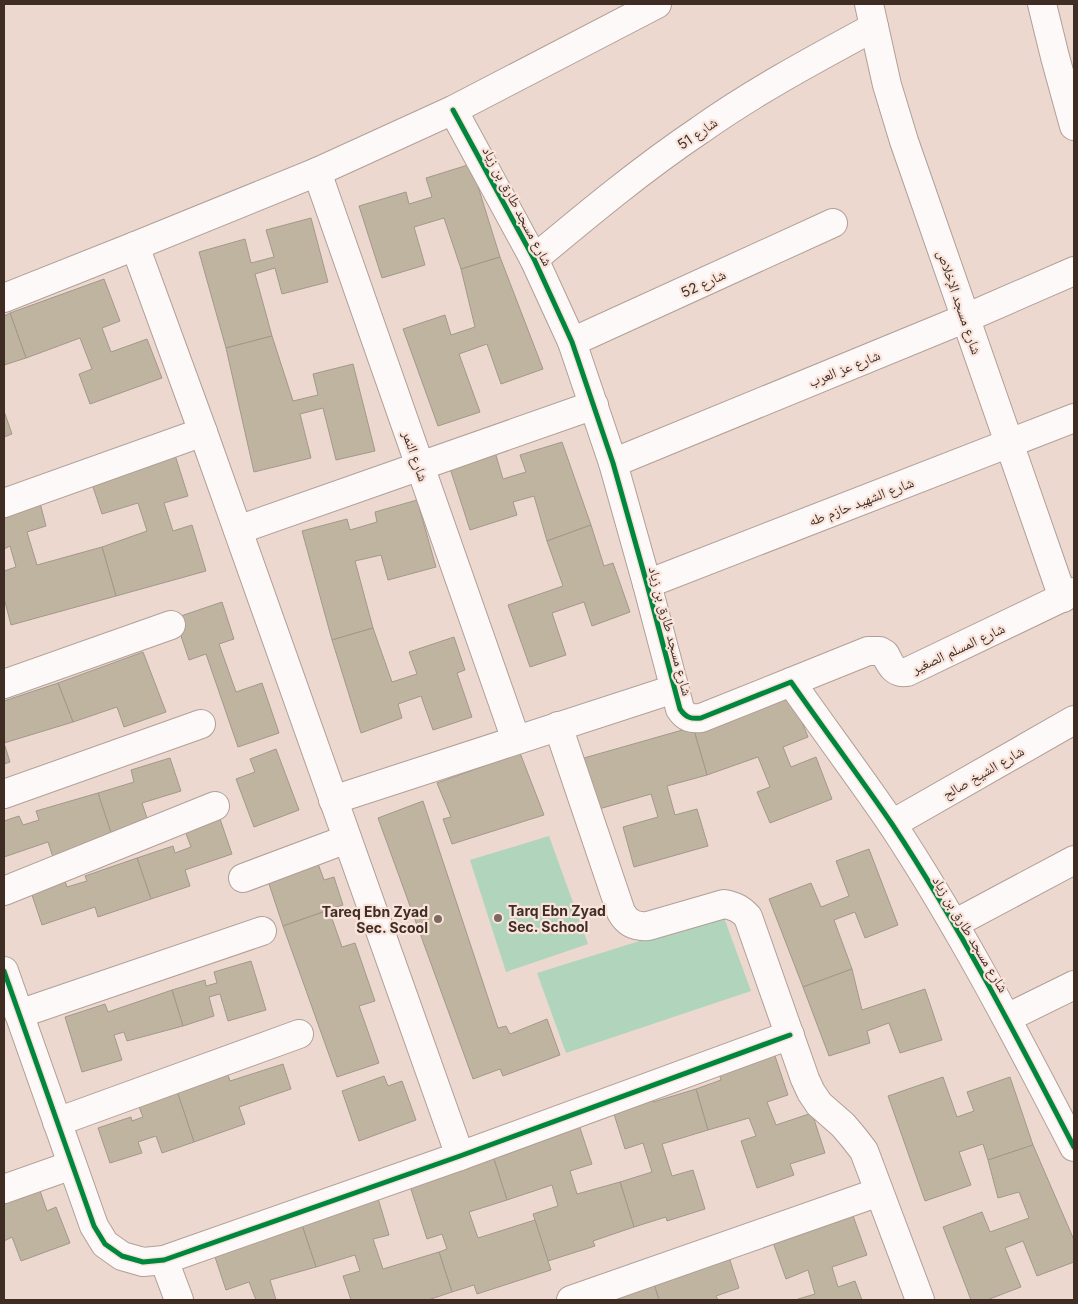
<svg xmlns="http://www.w3.org/2000/svg" width="1078" height="1304" font-family="Inter,'Noto Naskh Arabic',sans-serif">
<style>
.green{fill:#b0d4bc}
.building{fill:#beb49f;stroke:#a2988c}
.lines{fill:none;stroke-linecap:round;stroke-linejoin:round}
.minor-casing{stroke:#b19f97;stroke-width:30}
.minor{stroke:#fcf9f8;stroke-width:28}
.cycleway-casing{stroke:#f9e4dc;stroke-width:8}
.cycleway{stroke:#00873e;stroke-width:5}
.poi-dot{fill:#7c6960;stroke:#f9e4dc;stroke-width:2}
.labels{text-anchor:middle;dominant-baseline:central;stroke-width:4.5;stroke-linejoin:round;paint-order:stroke}
.street-label{font-size:14px;fill:#3f2d24;stroke:#f9e4dc}
.poi-label{font-size:14px;font-weight:bold;fill:#3f2d24;stroke:#f9e4dc;text-anchor:start}
</style>
<rect width="100%" height="100%" fill="#edd8cf"/>
<g class="green">
<path d="M549,836l39,108 -82,28 -36,-112z"/>
<path d="M723,915l28,76 -185,62 -29,-80z"/>
</g>
<g class="building">
<path d="M471,164l29,93 -39,12 -17,-51 -30,9 11,38 -43,13 -23,-72 47,-14 3,12 23,-7 -6,-19z"/>
<path d="M311,218l17,64 -46,12 -7,-26 -20,6 17,62 -46,12 -27,-96 46,-13 6,24 23,-6 -8,-27z"/>
<path d="M500,257l43,112 -42,15 -14,-40 -28,10 21,58 -42,14 -35,-97 42,-14 6,20 24,-8 -14,-58z"/>
<path d="M104,279l16,42 -18,7 9,24 36,-13 15,39 -72,26 -11,-30 13,-5 -12,-31 -54,20 -16,-45z"/>
<path d="M10,313l16,45 -22,7v-49z"/>
<path d="M272,336l21,65 25,-6 -5,-21 40,-10 22,87 -39,9 -13,-52 -23,6 11,44 -57,14 -28,-124z"/>
<path d="M4,411l8,23 -8,3z"/>
<path d="M562,442l29,83 -44,16 -13,-45 -21,6 4,13 -47,15 -23,-71 46,-14 10,34 23,-7 -6,-17z"/>
<path d="M175,455l13,41 -24,7 9,28 19,-6 14,46 -90,25 -14,-49 45,-16 -9,-28 -36,11 -11,-33z"/>
<path d="M39,499l7,27 -19,6 10,33 65,-18 14,49 -105,29 -7,-27v-27l12,-4 -6,-21 -6,3v-41z"/>
<path d="M417,500l19,67 -48,13 -7,-25 -26,6 18,67 -41,12 -30,-109 45,-12 3,11 27,-8 -2,-10z"/>
<path d="M591,525l13,41 9,-3 17,49 -38,14 -8,-24 -32,11 14,42 -36,12 -22,-62 55,-19 -16,-45z"/>
<path d="M222,602l12,37 -15,5 17,48 26,-9 17,50 -41,14 -32,-93 -17,6 -14,-42z"/>
<path d="M373,628l19,54 25,-8 -8,-22 45,-15 11,33 -8,3 15,44 -39,13 -12,-34 -23,8 4,14 -41,15 -29,-93z"/>
<path d="M143,652l23,60 -42,15 -7,-20 -44,15 -15,-39z"/>
<path d="M58,683l15,39 -69,21 6,19 -6,2v-63z"/>
<path d="M790,691l18,46 -25,10 8,20 25,-10 16,42 -62,24 -13,-31 13,-5 -12,-30 -51,18 -14,-48z"/>
<path d="M693,727l14,48 -40,11 8,29 22,-6 11,37 -74,21 -11,-40 35,-10 -7,-23 -52,15 -15,-51z"/>
<path d="M276,749l23,61 -45,17 -18,-48 19,-7 -5,-13z"/>
<path d="M520,753l24,62 -92,29 -9,-25 8,-2 -14,-34z"/>
<path d="M170,758l11,33 -39,12 7,21 -37,12 -14,-43 36,-11 -3,-12z"/>
<path d="M98,793l14,43 -59,21 -5,-15 -44,15v-36l15,-5 4,9 16,-5 -3,-9z"/>
<path d="M423,801l75,227 8,-2 4,8 37,-15 13,36 -57,21 -3,-7 -27,10 -95,-261z"/>
<path d="M219,816l13,38 -47,16 5,16 -39,13 -14,-41 36,-12 2,7 16,-6 -7,-19z"/>
<path d="M869,849l29,76 -33,13 -10,-26 -21,8 18,49 -49,18 -34,-88 42,-16 10,24 28,-11 -13,-35z"/>
<path d="M137,858l14,41 -53,18 -3,-10 -53,18 -14,-42 34,-11 5,15 20,-6 -2,-5z"/>
<path d="M317,861l7,19 10,-3 9,28 -60,21 -16,-48z"/>
<path d="M329,910l13,37 13,-4 20,58 -16,5 20,57 -42,14 -54,-151z"/>
<path d="M251,961l15,49 -38,11 -8,-27 -11,3 5,19 -31,10 -11,-36 33,-10 1,6 11,-3 -3,-11z"/>
<path d="M852,969l10,41 63,-21 17,51 -42,13 -11,-30 -22,8 3,12 -41,13 -26,-69z"/>
<path d="M172,990l11,36 -56,15 -3,-9 -10,3 8,25 -40,12 -17,-55 40,-13 3,8z"/>
<path d="M774,1053l14,42 -21,7 9,23 36,-12 13,40 -35,11 4,11 -37,13 -16,-47 15,-5 -7,-18 -41,12 -12,-41 25,-9 -2,-8z"/>
<path d="M283,1064l8,25 -52,18 6,17 -51,18 -17,-51 50,-19 3,9z"/>
<path d="M384,1076l4,10 14,-5 14,39 -57,21 -17,-50z"/>
<path d="M943,1077l14,40 17,-6 -7,-19 43,-15 23,68 -45,15 -5,-16 -24,8 12,33 -46,16 -37,-105z"/>
<path d="M696,1089l12,41 -46,14 10,32 21,-6 12,39 -38,12 -1,-4 -32,10 -14,-45 32,-10 -9,-29 -18,6 -13,-41 39,-11 2,5z"/>
<path d="M177,1091l17,51 -32,11 -6,-17 -18,6 4,11 -32,10 -12,-35 33,-11 1,4 11,-4 -5,-13z"/>
<path d="M579,1125l13,39 -22,7 7,23 43,-12 14,45 -41,14 2,5 -47,15 -15,-47 25,-8 -6,-21 -45,15 -15,-47z"/>
<path d="M1033,1145l41,95v22l-37,14 -14,-35 -18,7 16,39 -34,13h-16l-28,-73 39,-15 8,20 39,-14 -10,-26 -21,6 -10,-38z"/>
<path d="M492,1153l15,47 -38,12 9,26 57,-18 16,50 -74,24 -3,-9 -22,7 -13,-40 8,-3 -5,-15 -15,5 -17,-53z"/>
<path d="M39,1188l8,23 9,-4 14,36 -49,18 -9,-24 -8,4v-40z"/>
<path d="M377,1195l12,40 -16,4 10,30 56,-17 13,40 -24,8h-77l-8,-24 17,-5 -5,-16 -39,12 -16,-48z"/>
<path d="M852,1213l15,42 -35,12 6,20 17,-6 7,19h-67l20,-6 -7,-24 -22,9 -16,-45z"/>
<path d="M300,1219l16,48 -46,13 6,20h-20l-7,-18 -23,8 -14,-42z"/>
<path d="M727,1251l12,37 -23,8 2,4h-59l-5,-16z"/>
<path d="M654,1284l5,16h-82z"/>
</g>
<g class="lines">
<defs>
<g id="minor">
<path d="M869,4l18,81 17,56 159,457"/>
<path d="M1042,4l13,53 19,69"/>
<path d="M453,110l81,149 38,83 41,121 34,121 33,125c6,9 11,10 21,9l90,-36c33,47 68,94 101,142 68,103 125,213 182,323"/>
<path d="M317,172l199,568"/>
<path d="M135,246l68,186 257,724"/>
<path d="M534,259c54,-45 108,-90 166,-129 55,-39 115,-71 174,-103"/>
<path d="M4,298l131,-52 182,-74 136,-62 204,-106"/>
<path d="M572,342l261,-119"/>
<path d="M613,463l353,-145 108,-47"/>
<path d="M4,503l199,-71"/>
<path d="M238,530l356,-125"/>
<path d="M647,584l427,-166"/>
<path d="M791,682l77,-31h12l5,3c5,10 9,20 22,18l167,-80"/>
<path d="M4,684l167,-59"/>
<path d="M558,726l63,186c6,11 14,15 27,14l76,-22c11,2 17,5 24,13l57,162 6,13 8,12 24,21 11,13 10,13 56,149"/>
<path d="M4,794l197,-70"/>
<path d="M333,800l341,-111"/>
<path d="M892,824l182,-104"/>
<path d="M243,878l104,-39"/>
<path d="M4,891l211,-85"/>
<path d="M954,924l120,-64"/>
<path d="M4,971l90,255 11,18 17,12 21,6 21,-2 296,-104 330,-121"/>
<path d="M19,1014l243,-83"/>
<path d="M1007,1018l67,-33"/>
<path d="M57,1122l242,-88"/>
<path d="M4,1189l68,-24"/>
<path d="M164,1260l15,40"/>
<path d="M571,1300l308,-108"/>
</g>
</defs>
<use href="#minor" class="minor-casing"/>
<use href="#minor" class="minor"/>
<defs>
<g id="cycleway">
<path d="M453,110l81,149 38,83 41,121 34,121 33,125c6,9 11,10 21,9l90,-36c33,47 68,94 101,142 68,103 125,213 182,323"/>
<path d="M4,971l90,255 11,18 17,12 21,6 21,-2 296,-104 330,-121"/>
</g>
</defs>
<use href="#cycleway" class="cycleway-casing"/>
<use href="#cycleway" class="cycleway"/>
</g>
<g class="poi-dot">
<circle cx="498" cy="918" r="5"/>
<circle cx="438" cy="919" r="5"/>
</g>
<g class="labels">
<g class="street-label">
<text transform="translate(697 133) rotate(-35)">شارع 51</text>
<text transform="translate(518 206) rotate(62)">شارع مسجد طارق بن زياد</text>
<text transform="translate(703 283) rotate(-25)">شارع 52</text>
<text transform="translate(960 302) rotate(71)">شارع مسجد الإخلاص</text>
<text transform="translate(844 368) rotate(-22)">شارع عز العرب</text>
<text transform="translate(416 456) rotate(71)">شارع النمر</text>
<text transform="translate(861 501) rotate(-21)">شارع الشهيد حازم طه</text>
<text transform="translate(671 631) rotate(75)">شارع مسجد طارق بن زياد</text>
<text transform="translate(958 648) rotate(-25)">شارع المسلم الصغير</text>
<text transform="translate(983 772) rotate(-30)">شارع الشيخ صالح</text>
<text transform="translate(971 934) rotate(59)">شارع مسجد طارق بن زياد</text>
</g>
<g class="poi-label">
<text x="508" y="910">Tarq Ebn Zyad<tspan x="508" dy="16">Sec. School</tspan></text>
<text x="428" y="911" text-anchor="end">Tareq Ebn Zyad<tspan x="428" dy="16">Sec. Scool</tspan></text>
</g>
</g>
<rect width="1078" height="1304" fill="none" stroke="#3f2d24" stroke-width="10"/>
</svg>
